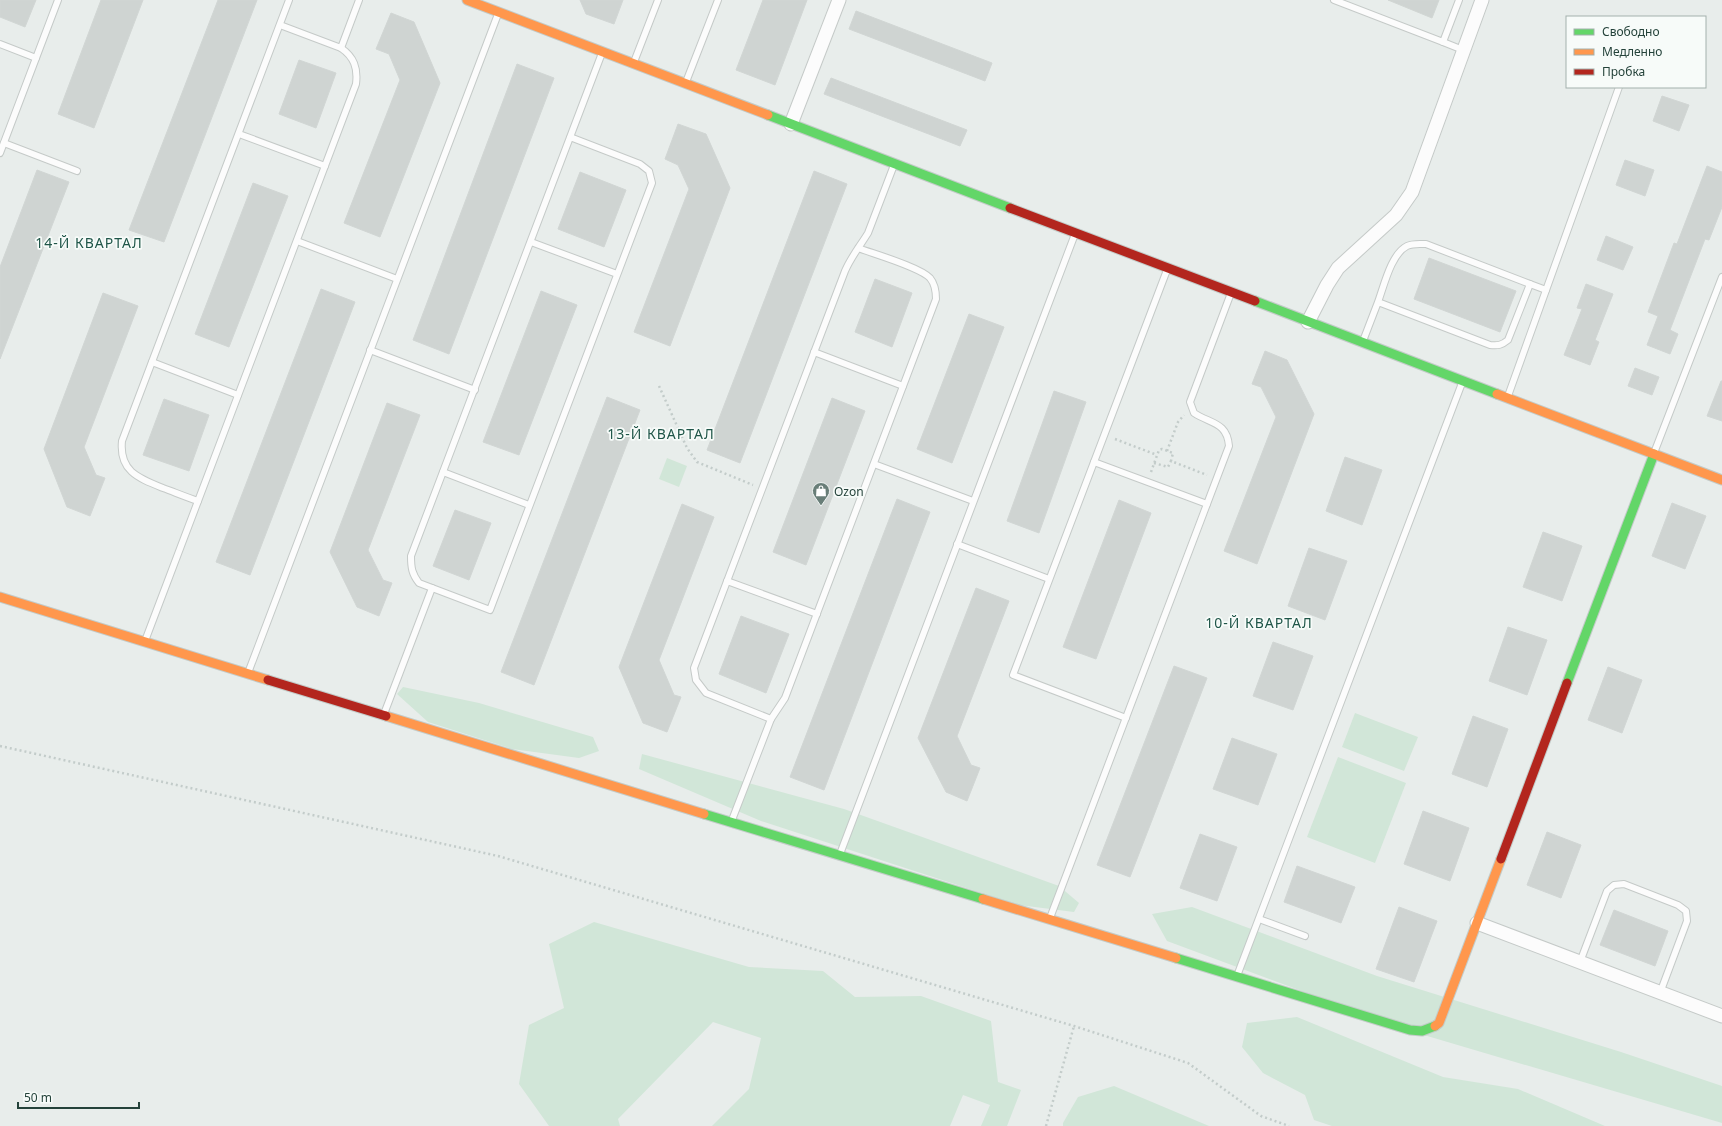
<svg xmlns="http://www.w3.org/2000/svg" width="1722" height="1126" font-family="'Noto Sans',sans-serif">
<style>
.green{fill:#d1e6d8}
.building{fill:#cfd4d2;stroke:#d1d6d4}
.lines{fill:none;stroke-linecap:round;stroke-linejoin:round}
.lane-casing{stroke:#c5cac8;stroke-width:8}
.street-casing{stroke:#c5cac8;stroke-width:15}
.fast-casing{stroke:#c3cbc8;stroke-width:11}
.slow-casing{stroke:#c3cbc8;stroke-width:11}
.jam-casing{stroke:#c3cbc8;stroke-width:11}
.path{stroke:#c3ccca;stroke-width:2.5;stroke-dasharray:2 3;stroke-linecap:butt}
.lane{stroke:#fcfcfc;stroke-width:6}
.street{stroke:#fcfcfc;stroke-width:13}
.fast{stroke:#63d668;stroke-width:9}
.slow{stroke:#ff974d;stroke-width:9}
.jam{stroke:#b3261e;stroke-width:9}
.labels{text-anchor:middle;dominant-baseline:central;stroke-width:3.5;stroke-linejoin:round;paint-order:stroke}
.poi-label{font-size:12px;fill:#24423a;stroke:#f7fbf9;text-anchor:start}
.quarter-label{font-size:14px;letter-spacing:1px;fill:#1f5548;stroke:#f7fbf9}
</style>
<rect width="100%" height="100%" fill="#e8edeb"/>
<g class="green">
<path d="M667,458l20,8 -8,21 -20,-8z"/>
<path d="M403,687l76,16 114,34 6,14 -20,7 -67,-9 -84,-27 -31,-28z"/>
<path d="M1355,713l63,24 -14,34 -62,-24z"/>
<path d="M642,754l202,55 215,77 20,17 -5,9 -55,-7 -258,-84 -122,-52z"/>
<path d="M1338,757l68,26 -31,80 -68,-26z"/>
<path d="M1192,907l185,69 244,76 101,34v37l-315,-93 -240,-89 -15,-27z"/>
<path d="M594,922l155,45 74,4 32,26 66,-1 70,25 7,61 23,8 -14,36h-26l9,-21 -27,-10 -13,31h-238l37,-37 12,-51 -48,-16 -95,97 2,7h-71l-30,-42 10,-59 35,-17 -15,-64z"/>
<path d="M1297,1017l146,60 75,12 87,37h-273l-18,-6 -9,-25 -42,-22 -21,-26 5,-24z"/>
<path d="M1114,1086l95,40h-146v-3l15,-26z"/>
</g>
<g class="building">
<path d="M0,0h36l-11,27 -25,-10z"/>
<path d="M101,0h42l-49,128 -36,-14z"/>
<path d="M218,0h39l-93,242 -35,-12z"/>
<path d="M580,0h43l-9,24 -28,-10z"/>
<path d="M763,0h44l-32,85 -39,-15z"/>
<path d="M1388,0h51l-7,18z"/>
<path d="M856,11l136,52 -7,18 -136,-52z"/>
<path d="M391,13l23,9 26,61 -60,154 -36,-14 56,-143 -11,-26 -13,-5z"/>
<path d="M299,60l37,13 -20,55 -37,-14z"/>
<path d="M517,64l37,14 -105,276 -36,-14z"/>
<path d="M831,78l136,52 -7,16 -136,-52z"/>
<path d="M1662,96l27,9 -10,26 -26,-10z"/>
<path d="M678,124l28,10 24,54 -60,158 -36,-14 55,-143 -11,-24 -13,-6z"/>
<path d="M1625,160l29,10 -9,26 -29,-11z"/>
<path d="M1707,166l15,6v35l-13,33 -4,-1 -35,91 8,4 -8,20 -23,-9 11,-29 -10,-4 26,-69 3,1z"/>
<path d="M37,170l32,12 -69,177v-92z"/>
<path d="M814,171l33,13 -107,279 -33,-13z"/>
<path d="M580,172l46,18 -22,57 -46,-18z"/>
<path d="M253,183l35,13 -59,151 -34,-13z"/>
<path d="M1606,236l27,11 -10,23 -26,-10z"/>
<path d="M1429,258l87,33 -16,41 -86,-33z"/>
<path d="M875,279l37,14 -20,54 -37,-15z"/>
<path d="M1586,284l27,10 -18,46 4,2 -9,23 -26,-10 18,-46 -5,-1z"/>
<path d="M321,289l34,13 -105,273 -34,-13z"/>
<path d="M541,291l36,14 -58,150 -36,-13z"/>
<path d="M103,293l35,13 -54,141 12,28 9,3 -15,38 -23,-9 -23,-58z"/>
<path d="M969,314l35,13 -52,136 -35,-14z"/>
<path d="M1265,351l22,9 27,54 -57,150 -33,-13 52,-134 -15,-30 -9,-3z"/>
<path d="M1635,368l24,9 -7,18 -24,-9z"/>
<path d="M1721,381h1v40l-15,-5z"/>
<path d="M1054,391l32,11 -47,131 -32,-12z"/>
<path d="M607,397l33,13 -106,275 -33,-13z"/>
<path d="M832,398l33,13 -59,154 -33,-13z"/>
<path d="M164,399l45,16 -20,56 -46,-16z"/>
<path d="M387,403l33,12 -52,135 15,30 9,3 -13,33 -22,-9 -27,-55z"/>
<path d="M1345,457l37,13 -20,55 -36,-14z"/>
<path d="M897,499l33,13 -106,278 -34,-13z"/>
<path d="M1119,500l32,13 -55,146 -33,-12z"/>
<path d="M1672,503l34,13 -21,53 -33,-13z"/>
<path d="M682,504l32,13 -55,143 15,35 7,2 -14,35 -24,-9 -24,-56z"/>
<path d="M455,510l36,13 -22,57 -36,-14z"/>
<path d="M1543,532l39,14 -20,55 -39,-14z"/>
<path d="M1309,548l38,13 -22,59 -37,-14z"/>
<path d="M976,588l33,13 -52,135 14,29 9,3 -13,33 -21,-9 -28,-54z"/>
<path d="M741,616l48,18 -23,59 -47,-19z"/>
<path d="M1508,627l39,13 -20,55 -38,-14z"/>
<path d="M1273,642l40,14 -20,54 -40,-14z"/>
<path d="M1174,666l33,12 -77,199 -33,-12z"/>
<path d="M1608,667l34,13 -20,53 -34,-13z"/>
<path d="M1473,716l35,13 -21,58 -35,-13z"/>
<path d="M1232,738l45,16 -19,51 -45,-16z"/>
<path d="M1423,811l46,17 -19,53 -46,-17z"/>
<path d="M1547,832l34,13 -20,53 -34,-13z"/>
<path d="M1200,834l37,13 -20,54 -37,-13z"/>
<path d="M1297,866l58,21 -14,36 -57,-21z"/>
<path d="M1399,907l38,14 -23,61 -38,-13z"/>
<path d="M1614,910l54,21 -13,35 -55,-21z"/>
</g>
<g class="lines">
<defs>
<g id="lane">
<path d="M1334,0l109,42 16,-42"/>
<path d="M1443,42l20,8"/>
<path d="M0,44l36,14"/>
<path d="M341,48l18,-48"/>
<path d="M634,62l24,-62"/>
<path d="M686,82l32,-82"/>
<path d="M239,134l86,32"/>
<path d="M570,137l70,27 9,7 3,12 -162,427 -71,-27c-7,-9 -8,-15 -8,-27l191,-503"/>
<path d="M4,143l73,28"/>
<path d="M0,153l58,-153"/>
<path d="M297,241l100,38"/>
<path d="M531,242l86,32"/>
<path d="M858,248c16,6 62,19 72,30 5,6 6,14 6,21l-151,399 -14,21 -65,-26 -10,-13 -2,-12 151,-397c6,-14 15,-25 23,-38l26,-68"/>
<path d="M1530,284l16,6"/>
<path d="M1363,341l15,-39 112,43c8,1 12,0 18,-5l22,-56 -104,-40c-6,0 -13,-1 -19,2 -16,8 -23,40 -29,56"/>
<path d="M370,350l105,40"/>
<path d="M814,352l89,34"/>
<path d="M152,362l86,33"/>
<path d="M1508,396l111,-309"/>
<path d="M1654,453l68,-176"/>
<path d="M1094,462l113,42"/>
<path d="M874,464l99,37"/>
<path d="M443,472l86,33"/>
<path d="M198,501c-12,-4 -24,-9 -35,-13 -25,-10 -44,-17 -41,-47l167,-441"/>
<path d="M957,544l92,35"/>
<path d="M727,581l90,33"/>
<path d="M145,641l211,-557c2,-16 -2,-27 -15,-36l-61,-23"/>
<path d="M248,673l250,-659"/>
<path d="M384,714l48,-126"/>
<path d="M1126,718l-113,-43 154,-405"/>
<path d="M732,820l39,-101"/>
<path d="M840,854l235,-620"/>
<path d="M1050,918l179,-472c-2,-24 -18,-22 -35,-33l-4,-11 41,-109"/>
<path d="M1259,919l46,17"/>
<path d="M1580,962l27,-71 7,-6 10,-1 54,21 8,6 1,10 -27,72"/>
<path d="M1237,976l225,-593"/>
</g>
<g id="street">
<path d="M791,124l48,-124"/>
<path d="M1308,322l19,-37 11,-17 58,-53 16,-23 70,-192"/>
<path d="M1477,923l245,93"/>
</g>
<g id="fast">
<path d="M768,115l242,93"/>
<path d="M1255,301l242,93"/>
<path d="M1567,683l87,-229"/>
<path d="M704,814l279,85"/>
<path d="M1176,958l234,72 12,1 13,-5"/>
</g>
<g id="slow">
<path d="M467,0l301,115"/>
<path d="M1497,394l225,86"/>
<path d="M0,597l268,83"/>
<path d="M386,716l318,98"/>
<path d="M983,899l193,59"/>
<path d="M1435,1026l4,-3 62,-164"/>
</g>
<g id="jam">
<path d="M1010,208l245,93"/>
<path d="M268,680l118,36"/>
<path d="M1501,859l66,-176"/>
</g>
</defs>
<use href="#lane" class="lane-casing"/>
<use href="#street" class="street-casing"/>
<use href="#fast" class="fast-casing"/>
<use href="#slow" class="slow-casing"/>
<use href="#jam" class="jam-casing"/>
<g class="path">
<path d="M659,386l28,62 10,14 56,23"/>
<path d="M1115,439l42,16"/>
<path d="M1167,451l11,-29 6,-7"/>
<path d="M1154,463l14,4 3,-6"/>
<path d="M1151,472l8,-22 3,-1 11,4 -2,8 36,14"/>
<path d="M0,746l498,110 576,170 114,37 73,53 28,10"/>
<path d="M1046,1126l28,-100"/>
</g>
<use href="#lane" class="lane"/>
<use href="#street" class="street"/>
<use href="#fast" class="fast"/>
<use href="#slow" class="slow"/>
<use href="#jam" class="jam"/>
</g>
<defs>
<symbol id="shop-pin" viewBox="-11 -11 22 30"><path d="M0 17L-7.5 6A9.5 9.5 0 1 1 7.5 6Z" fill="#697e78" stroke="#f7fbf9"/><path d="M-5-2.5h2.3a2.7 3.5 0 0 1 5.4 0H5L5.5 6h-11ZM-1.5-2.5h3a1.5 2.3 0 0 0-3 0Z" fill="#fff"/></symbol>
</defs>
<g fill-rule="evenodd">
<use href="#shop-pin" x="811" y="481" width="20" height="27"/>
</g>
<g class="labels">
<g class="poi-label">
<text x="834" y="491">Ozon</text>
</g>
<g class="quarter-label">
<text x="89" y="242">14-Й КВАРТАЛ</text>
<text x="661" y="433">13-Й КВАРТАЛ</text>
<text x="1259" y="622">10-Й КВАРТАЛ</text>
</g>
</g>
<rect x="1566" y="16" width="140" height="72" fill="#f7fbf9" stroke="#a3b1ad"/>
<rect x="1574" y="29" width="20" height="6" fill="#63d668" stroke="#a3b1ad"/>
<text x="1602" y="36" font-size="12" fill="#24423a">Свободно</text>
<rect x="1574" y="49" width="20" height="6" fill="#ff974d" stroke="#a3b1ad"/>
<text x="1602" y="56" font-size="12" fill="#24423a">Медленно</text>
<rect x="1574" y="69" width="20" height="6" fill="#b3261e" stroke="#a3b1ad"/>
<text x="1602" y="76" font-size="12" fill="#24423a">Пробка</text>
<path d="M18 1102v6h121v-6" fill="none" stroke="#24423a" stroke-width="2"/>
<text x="24" y="1102" font-size="12" fill="#24423a" stroke="#f7fbf9" stroke-width="3" paint-order="stroke">50 m</text>
</svg>
